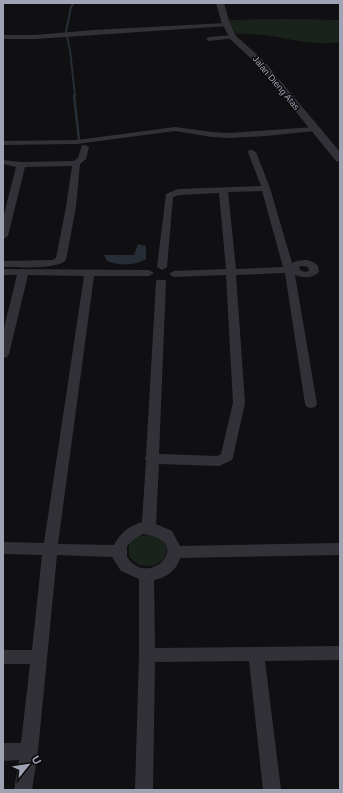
<svg xmlns="http://www.w3.org/2000/svg" width="343" height="793" font-family="Helvetica,sans-serif">
<style>
.green{fill:#1a221c}
.water{fill:#262d36}
.lines{fill:none;stroke-linecap:round;stroke-linejoin:round}
.stream-far1{stroke:#262d36;stroke-width:2}
.stream{stroke:#262d36;stroke-width:2.5}
.minor{fill:#313137;fill-rule:evenodd}
.tertiary{fill:#313137;fill-rule:evenodd}
.labels{text-anchor:middle;dominant-baseline:central;stroke-width:3;stroke-linejoin:round;paint-order:stroke}
.far-street-label{font-size:9px;fill:#a0a3b4;stroke:#0c0b0d}
</style>
<rect width="100%" height="100%" fill="#101012"/>
<g class="green">
<path d="M285,19l55,1v22c-35,6 -69,-11 -104,-8l-8,-14z"/>
<path d="M150,534c12,3 20,11 15,23 -11,13 -27,12 -36,-1v-11l8,-8z"/>
</g>
<path class="water" d="M138,244l8,2v13c-12,7 -26,7 -39,2l-3,-6h30z"/>
<g class="lines">
<path class="stream-far1" d="M74,3l-3,4 -5,25 4,18 5,46"/>
<path class="stream" d="M74,95l5,45"/>
<g class="minor">
<path d="M226,23l2,1v2l-193,13h-32v-4h32l59,-5z"/>
<path d="M233,35l3,2 -1,1 -26,3 -3,-2 3,-2z"/>
<path d="M175,127l37,5 17,1 85,-6 4,2 -4,2 -48,5 -37,2 -17,-1 -37,-6 -98,13 -74,1v-4l74,-1z"/>
<path d="M82,145h3l4,2 -3,12 -6,5 -4,43 -10,53c-9,10 -49,7 -63,7v-6l49,-1 4,-2 10,-51 6,-41 -47,1 -17,69 -5,3v-21l13,-51 -13,-3v-4l18,2 53,-1 4,-3z"/>
<path d="M249,150h3l4,2 14,36 22,75c9,-4 19,-5 26,3l1,6c-7,7 -15,6 -24,3l22,129 -2,3 -4,1 -4,-1 -2,-3 -20,-131 -49,2 9,128 -12,54 -1,3 -13,6 -60,-2 -3,60 16,7 8,15 160,-3v12l-160,3c-3,12 -14,20 -26,22l1,68 185,-2v14l-75,1 16,129h-18l-14,-129 -94,1 -2,128h-18l4,-135v-76l-18,-8 -9,-14 -55,-2 -19,196 -6,39h-18l5,-30 -16,1v-18h18l9,-79h-27v-14h29l10,-95 -39,-1v-12l41,1 40,-267 -56,-1 -19,79 -2,3 -4,1v-26l14,-57h-14v-6l146,1 5,3 -5,3h-55l-36,268 56,1c6,-12 15,-19 28,-23l4,-61 -1,-2 1,-3 10,-174 1,-2h8l1,2 -7,172 58,2 4,-2 12,-51 -7,-128 -52,2 -5,-3 5,-3 52,-2 -7,-76 -39,2 -7,2 -6,70 -5,3 -5,-3 9,-73 12,-5 83,-3 -13,-34zM262,191l21,76 -47,2 -8,-77zM302,266l6,1 1,4 -4,1 -5,-2 -1,-3zM143,534c53,7 6,56 -16,23v-11l9,-8z"/>
</g>
<path class="tertiary" d="M216,3h8l5,18 7,15 27,24 77,92v10l-4,-1 -79,-97 -27,-25 -9,-18z"/>
</g>
<g class="labels">
<g class="far-street-label">
<text transform="translate(276 83) rotate(50)">Jalan Dieng Atas</text>
</g>
</g>
<rect width="343" height="793" fill="none" stroke="#a0a3b4" stroke-width="8"/>
<g transform="translate(28 765) rotate(60)" stroke="#0c0b0d" stroke-width="3" paint-order="stroke">
<path d="M0-3L7 15L0 10L-7 15Z" fill="#a0a3b4"/>
<text y="-6" font-size="11" font-weight="bold" text-anchor="middle" fill="#a0a3b4">U</text>
</g>
</svg>
